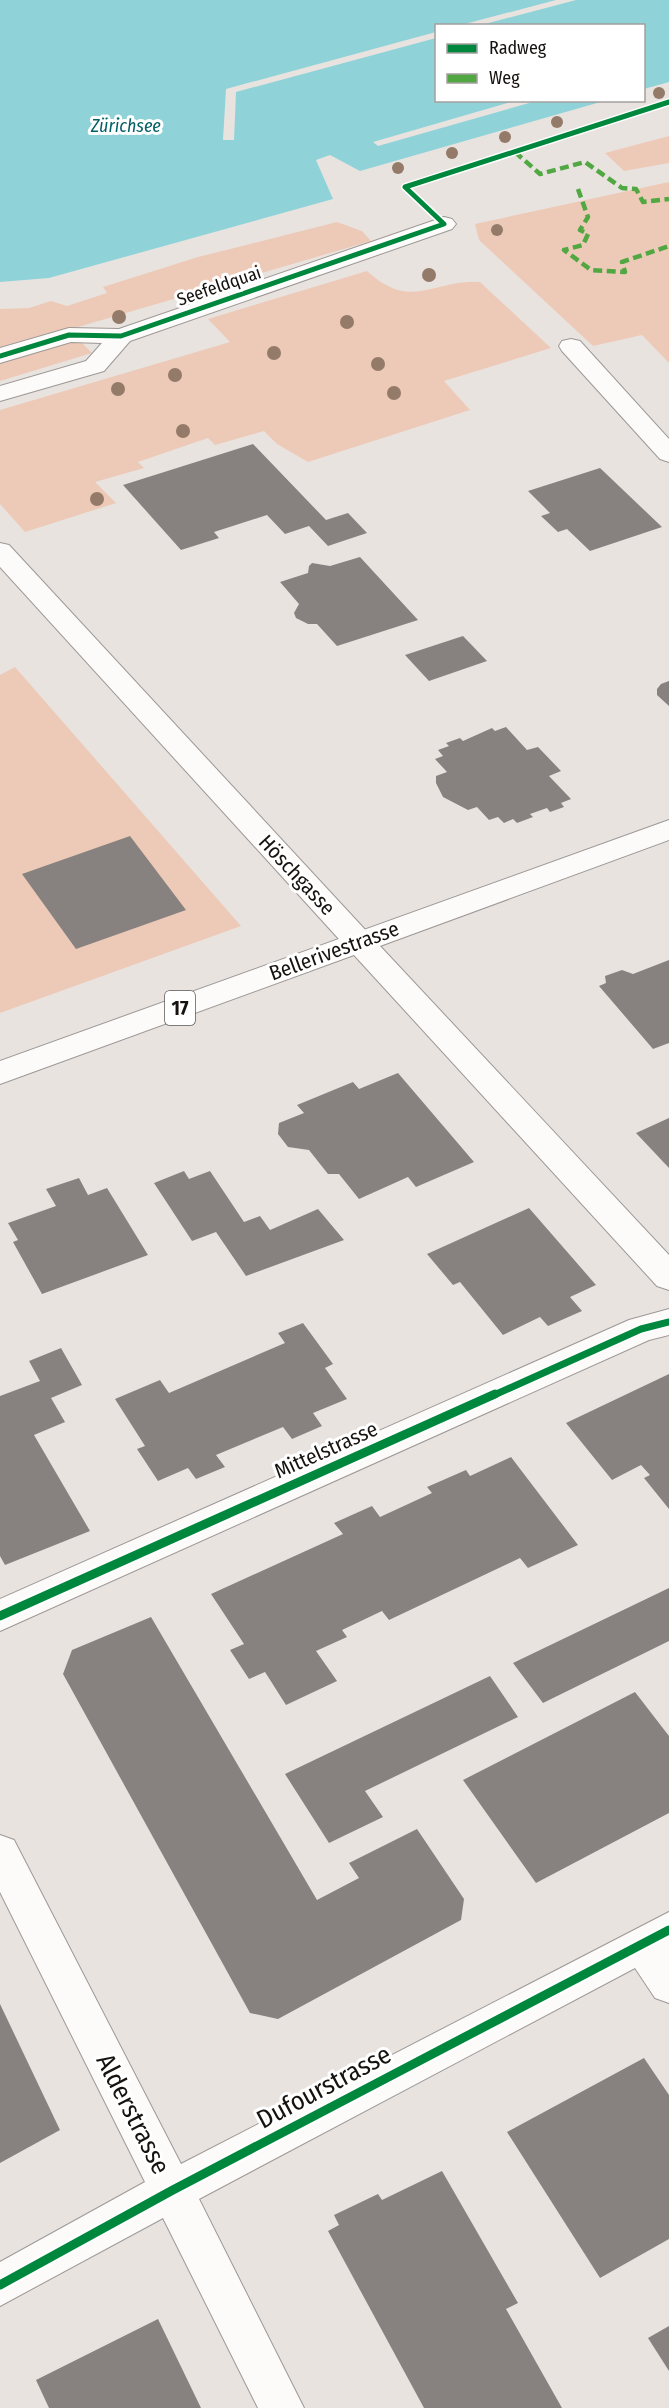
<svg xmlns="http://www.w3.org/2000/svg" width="669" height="2408" font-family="'Fira Sans Condensed',sans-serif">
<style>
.green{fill:#edcab7}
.water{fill:#8fd3d9}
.pier{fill:#e9e3e0}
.building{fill:#878280}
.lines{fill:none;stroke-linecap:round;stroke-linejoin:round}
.minor-casing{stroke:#9c9896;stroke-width:2}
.major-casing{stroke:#9c9896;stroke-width:2}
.minor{fill:#fcfbfa;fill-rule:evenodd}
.major{fill:#fcfbfa;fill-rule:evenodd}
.quiet{stroke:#51a842;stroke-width:4.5;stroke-dasharray:9 4.5;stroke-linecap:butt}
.cycleway-far2-casing{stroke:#fff;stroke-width:8}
.cycleway-far1-casing{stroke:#fff;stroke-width:10}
.cycleway-casing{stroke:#fff;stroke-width:13}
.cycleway-far2{stroke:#00873e;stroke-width:5}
.cycleway-far1{stroke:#00873e;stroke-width:7}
.cycleway{stroke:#00873e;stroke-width:9}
.tree{fill:#947a69}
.labels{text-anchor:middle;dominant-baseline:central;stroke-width:6;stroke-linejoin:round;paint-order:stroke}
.far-water-label{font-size:18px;font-style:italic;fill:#045f66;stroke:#fff}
.far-street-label{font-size:18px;fill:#161210;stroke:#fff}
.shield{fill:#fff;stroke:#5c5958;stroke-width:1.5}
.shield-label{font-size:20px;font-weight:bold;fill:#161210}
.street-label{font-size:21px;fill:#161210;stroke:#fff}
.near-street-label{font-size:26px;fill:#161210;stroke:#fff}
</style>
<rect width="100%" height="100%" fill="#e9e3e0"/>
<g class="green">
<path d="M669,136v27l-45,8 -19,-18z"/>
<path d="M669,182v181l-27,-28 -49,11 -114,-106 -4,-16z"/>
<path d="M337,222l25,9 9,10 -371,109v-41l29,-1 22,-7 16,5 40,-13 -4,-6 95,-30z"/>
<path d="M367,271c45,41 66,8 113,11l71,66 -107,33 26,29 -162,52 -31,-18 -13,-13 -49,14 -7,-7 -70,24 6,6 -49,14 21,21 -91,29 -25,-28v-94l230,-68 -22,-23z"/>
<path d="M79,340l13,13 -92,28v-18z"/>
<path d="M15,667l226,259 -241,87v-338z"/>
</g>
<path class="water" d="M0,0h669v82l-25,7v-63h-208v74l168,1 -244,70 -30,-16 -14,5 17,39 -284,79 -49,4z"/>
<g class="pier">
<path d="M556,0h20l-95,25h-20z"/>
<path d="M436,32v6l-200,54 -2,48h-11l3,-51z"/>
<path d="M518,100l18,1 -158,45 -5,-4z"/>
</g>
<g class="building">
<path d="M253,444l73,76 22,-7 19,20 -39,13 -19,-20 -24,8 -18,-19 -53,17 5,6 -38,12 -58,-65z"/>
<path d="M600,468l62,59 -72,24 -23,-22 -9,3 -17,-16 9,-3 -22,-22z"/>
<path d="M360,557l58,63 -81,26 -20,-22h-9l-12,-6 -2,-5 5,-9 -19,-22 28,-9 1,-7 3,-3 18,3z"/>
<path d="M463,636l24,25 -58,20 -24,-26z"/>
<path d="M669,681v25l-12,-11v-6l4,-5z"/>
<path d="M506,727l21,23 11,-3 23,24 -12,5 22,23 -10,4 3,4 -14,5 -3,-4 -17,6 3,3 -16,6 -4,-4 -9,4 -6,-6 -9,3 -12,-13 -9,3 -25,-13 -7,-14v-7l11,-4 -12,-13 8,-3 -5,-6 11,-4 -3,-3 14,-5 3,3 29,-13 3,3z"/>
<path d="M130,836l56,74 -110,39 -54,-75z"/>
<path d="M669,960v83l-16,6 -54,-63 7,-3 -1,-7 17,-6 11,4z"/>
<path d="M398,1073l76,89 -58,25 -8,-10 -49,22 -20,-25h-11l-19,-24 -21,-3 -10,-13 1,-11 25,-10 -7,-8 56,-23 6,7z"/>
<path d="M669,1118v50l-33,-35z"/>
<path d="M184,1171l5,8 21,-8 34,51 16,-6 10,14 48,-21 26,31 -98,36 -30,-44 -24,9 -38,-58z"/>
<path d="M79,1178l9,17 19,-7 41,67 -106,39 -29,-52 5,-2 -10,-17 48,-17 -10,-17z"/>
<path d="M529,1208l67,77 -26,12 12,14 -34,15 -8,-9 -37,18 -43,-53 -7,3 -26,-31z"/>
<path d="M303,1323l30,41 -8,4 22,31 -34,14 9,13 -30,13 -9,-12 -67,28 9,12 -29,12 -8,-11 -30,13 -21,-32 8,-3 -30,-47 45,-19 9,13 116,-50 -7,-10z"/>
<path d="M61,1348l21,37 -31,13 14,24 -31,13 56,96 -85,34 -5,-9v-160l40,-15 -11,-20z"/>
<path d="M669,1374v135l-25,-31 6,-3 -9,-10 -29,15 -46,-57z"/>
<path d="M511,1457l67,88 -50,23 -8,-10 -131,62 -7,-9 -40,19 5,7 -31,14 21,30 -51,24 -21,-33 -16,7 -19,-29 14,-6 -33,-50 132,-60 -9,-11 38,-17 8,11 52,-24 -5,-6 39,-17 4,6z"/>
<path d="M669,1588v53l-126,62 -30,-40z"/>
<path d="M151,1617l166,283 42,-22 -10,-15 68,-34 47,70 -3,21 -183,99 -28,-6 -187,-339 9,-24z"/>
<path d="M490,1676l28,41 -153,74 18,26 -54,26 -44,-69z"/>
<path d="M635,1692l34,44v77l-133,70 -73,-103z"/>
<path d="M0,2004l60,126 -60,33z"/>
<path d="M644,2058l25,37v144l-69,39 -93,-146z"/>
<path d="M442,2171l76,132 -12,6 56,99h-138l-96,-177 11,-6 -5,-10 44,-21 4,6z"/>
<path d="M158,2319l43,89h-152l-13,-28z"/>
<path d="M669,2326v45l-21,-33z"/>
</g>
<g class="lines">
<defs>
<g id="minor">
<path d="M444,217l8,2 4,5 -4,5 -322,112 -26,30 -104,30v-15l86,-25 16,-18 -31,-1 -71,21v-15l69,-20 50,1z"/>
<path d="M571,339l9,2 89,98v23l-9,-3 -98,-108 -3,-5 3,-5z"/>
<path d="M0,543l9,2 361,390 4,7 -4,7 -11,3 -11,-3 -348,-382z"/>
<path d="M669,1309v26l-20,5 -649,291v-32l629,-279z"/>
<path d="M0,1835l14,5 167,324 488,-252v91l-14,-5 -20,-30 -436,231 105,209h-46l-95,-190 -163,88v-44l145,-80 -145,-290z"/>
</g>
<path id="major" d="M669,820v20l-289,106 289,309v35l-12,-4 -303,-331 -354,129v-23z"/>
</defs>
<use href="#minor" class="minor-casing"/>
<use href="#major" class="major-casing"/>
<use href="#minor" class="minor"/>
<use href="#major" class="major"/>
<g class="quiet">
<path d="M515,152l25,22 45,-12 37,26 14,1 7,13 26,-3"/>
<path d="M578,189l10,28 -8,13 8,4 -5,11 -19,5 27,20 34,2 -3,-10 47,-16"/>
</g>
<defs>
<path id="cycleway-far2" d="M0,356l69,-21 52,1 323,-112 -39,-37 264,-85"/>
<path id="cycleway-far1" d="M492,1396l149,-67 28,-7"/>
<g id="cycleway">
<path d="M0,1616l495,-222"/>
<path d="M0,2285l171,-94 498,-261"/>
</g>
</defs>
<use href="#cycleway-far2" class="cycleway-far2-casing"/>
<use href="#cycleway-far1" class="cycleway-far1-casing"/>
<use href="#cycleway" class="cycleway-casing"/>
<use href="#cycleway-far2" class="cycleway-far2"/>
<use href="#cycleway-far1" class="cycleway-far1"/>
<use href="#cycleway" class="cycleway"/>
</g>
<g class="tree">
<circle cx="659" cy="93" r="6"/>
<circle cx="557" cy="122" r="6"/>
<circle cx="505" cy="137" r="6"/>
<circle cx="452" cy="153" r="6"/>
<circle cx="398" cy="168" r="6"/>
<circle cx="497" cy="230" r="6"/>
<circle cx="429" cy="275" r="7"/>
<circle cx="119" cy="317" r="7"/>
<circle cx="347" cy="322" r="7"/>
<circle cx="274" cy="353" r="7"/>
<circle cx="378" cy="364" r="7"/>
<circle cx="175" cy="375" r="7"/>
<circle cx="118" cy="389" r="7"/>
<circle cx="394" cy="393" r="7"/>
<circle cx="183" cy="431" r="7"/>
<circle cx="97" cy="499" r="7"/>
</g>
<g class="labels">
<g class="far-water-label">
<text x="126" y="126">Zürichsee</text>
</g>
<g class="far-street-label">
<text transform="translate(219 286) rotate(-19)">Seefeldquai</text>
</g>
<rect class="shield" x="165" y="991" width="30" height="34" rx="4.5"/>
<g class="shield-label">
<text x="180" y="1008">17</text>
</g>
<g class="street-label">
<text transform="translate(297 875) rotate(47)">Höschgasse</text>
<text transform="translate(334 951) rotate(-20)">Bellerivestrasse</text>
<text transform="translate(326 1450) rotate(-24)">Mittelstrasse</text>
</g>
<g class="near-street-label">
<text transform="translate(324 2087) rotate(-28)">Dufourstrasse</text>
<text transform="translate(133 2114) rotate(63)">Alderstrasse</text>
</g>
</g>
<rect x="435" y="24" width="210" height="78" fill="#ffffff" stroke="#a2a09f" stroke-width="1.5"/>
<rect x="447" y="44" width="30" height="9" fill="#00873e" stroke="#a2a09f" stroke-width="1.5"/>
<text x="489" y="54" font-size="18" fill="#161210">Radweg</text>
<rect x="447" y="74" width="30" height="9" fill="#51a842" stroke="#a2a09f" stroke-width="1.5"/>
<text x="489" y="84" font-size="18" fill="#161210">Weg</text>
</svg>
